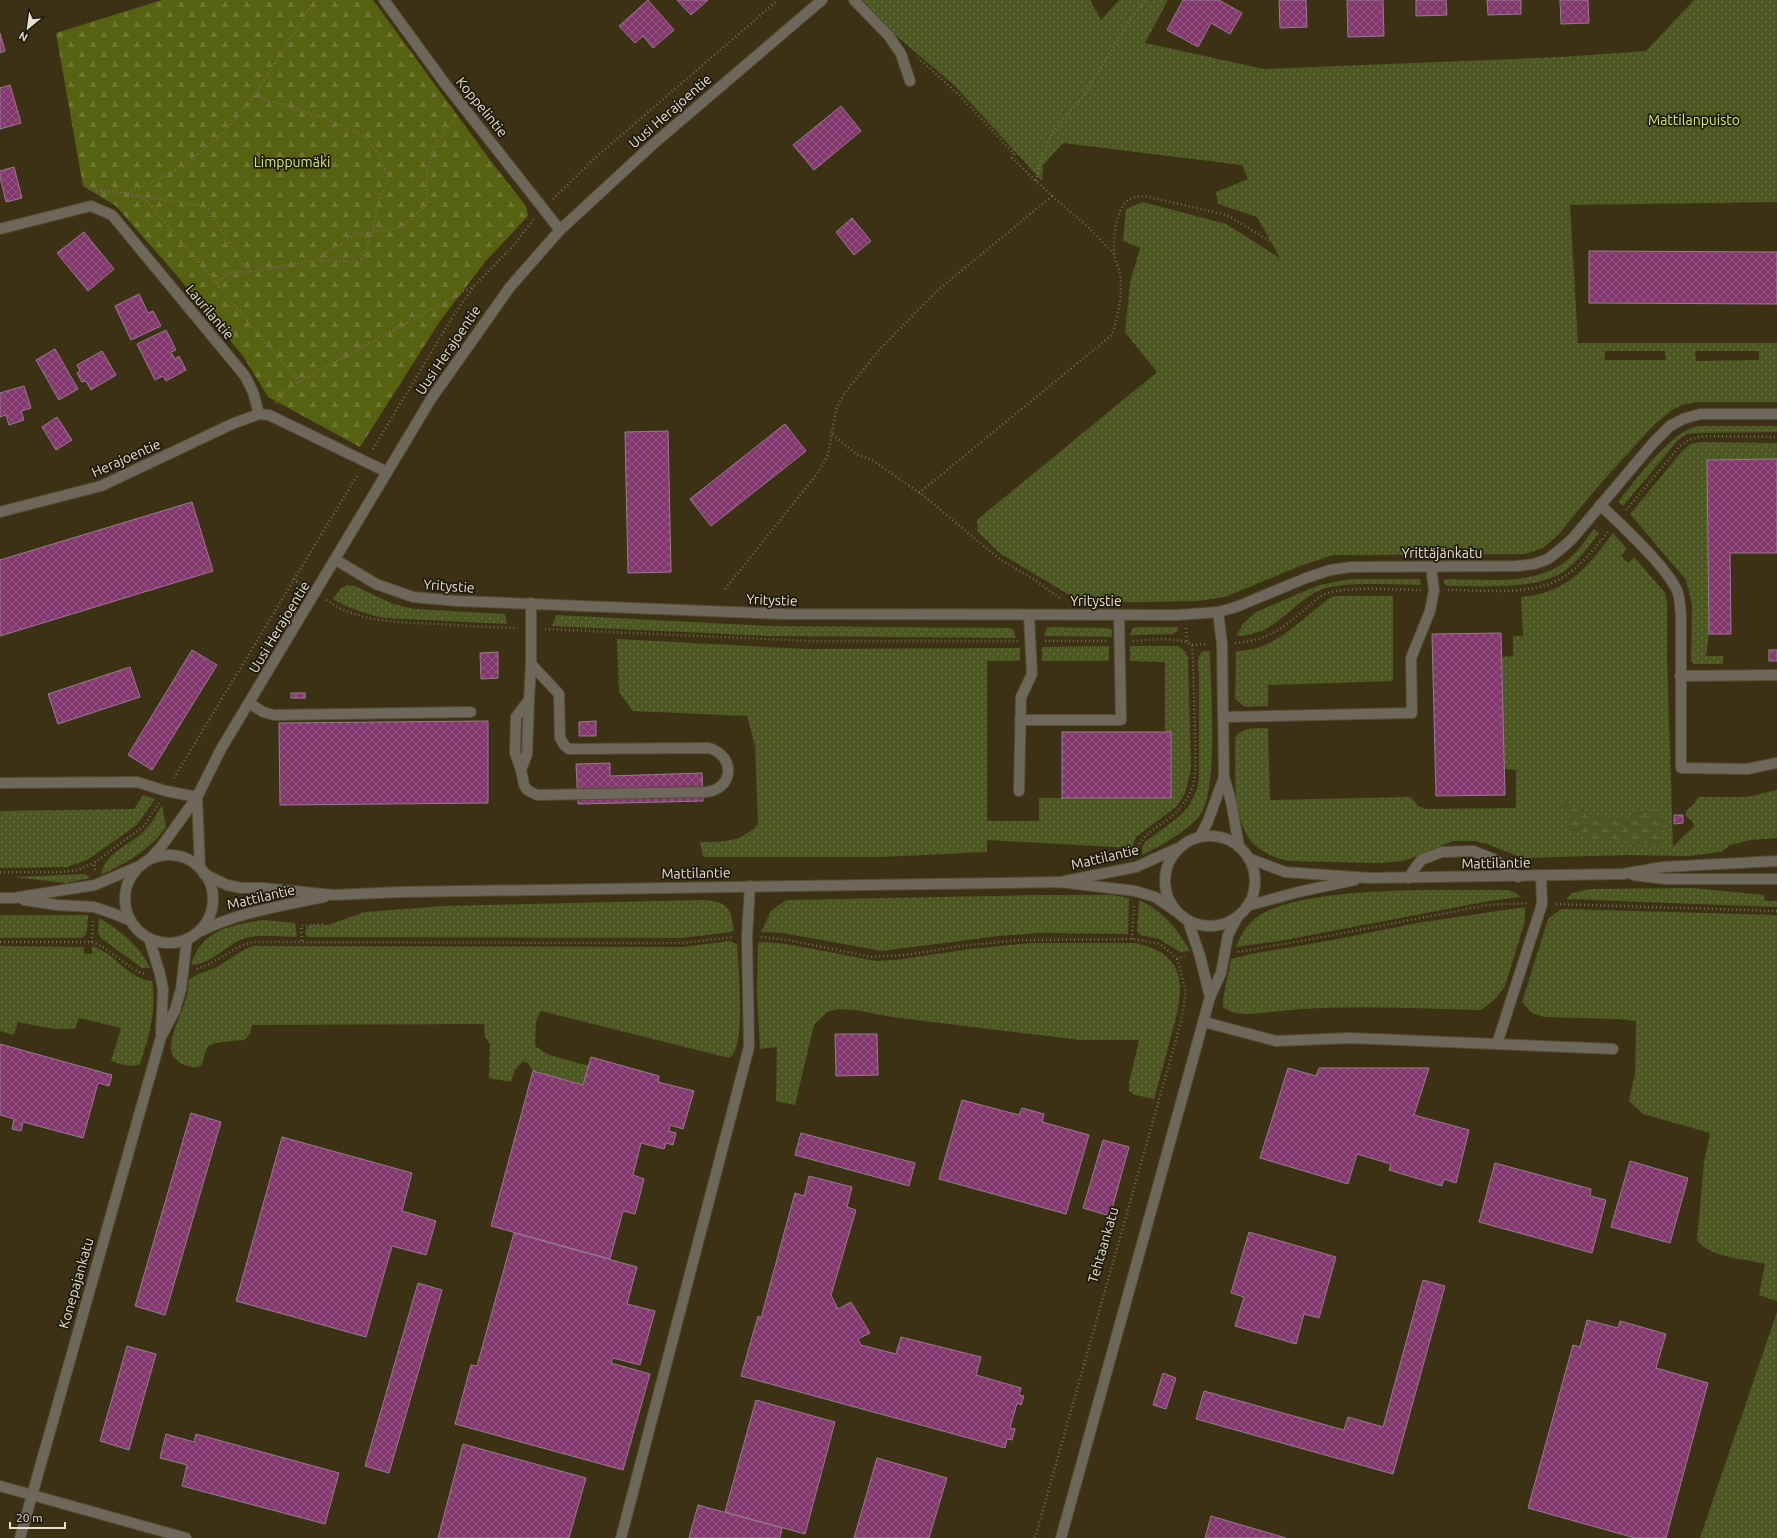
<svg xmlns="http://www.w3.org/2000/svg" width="1777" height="1538" font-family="Ubuntu,sans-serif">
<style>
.grass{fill:url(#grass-dots);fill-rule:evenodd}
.forest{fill:url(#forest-firs)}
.wetland{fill:url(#wetland-marsh)}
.building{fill:url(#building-cross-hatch);stroke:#997b90}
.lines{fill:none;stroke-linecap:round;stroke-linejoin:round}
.minor-casing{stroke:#574d32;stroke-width:12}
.path{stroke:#746b52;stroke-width:2.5;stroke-dasharray:1 3;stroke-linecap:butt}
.minor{stroke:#6e675b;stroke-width:10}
.labels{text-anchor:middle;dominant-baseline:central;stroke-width:3.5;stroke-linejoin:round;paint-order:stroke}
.street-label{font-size:14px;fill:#e6e0cf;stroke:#1e1a0d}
.park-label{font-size:14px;fill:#d5ec6b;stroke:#1e1a0d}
</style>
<defs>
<pattern id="grass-dots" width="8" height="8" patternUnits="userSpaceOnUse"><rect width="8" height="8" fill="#4d5722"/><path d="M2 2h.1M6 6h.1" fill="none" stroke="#676f41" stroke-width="1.8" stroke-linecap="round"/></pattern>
<pattern id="forest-firs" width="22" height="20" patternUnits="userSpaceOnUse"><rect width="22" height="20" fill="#566211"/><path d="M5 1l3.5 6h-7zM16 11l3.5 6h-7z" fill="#6e7833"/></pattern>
<pattern id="wetland-marsh" width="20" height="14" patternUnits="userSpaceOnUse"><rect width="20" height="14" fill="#4d5722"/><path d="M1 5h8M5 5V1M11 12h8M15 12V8" fill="none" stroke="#676f41"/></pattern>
<pattern id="building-cross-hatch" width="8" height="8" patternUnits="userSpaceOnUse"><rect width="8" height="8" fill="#83376f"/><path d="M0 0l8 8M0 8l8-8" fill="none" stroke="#955482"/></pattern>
</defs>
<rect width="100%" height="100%" fill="#3c3114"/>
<g class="grass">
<path d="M863,0h227l11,20 18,-20h49l-23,43 119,26 297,-12 85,-6 48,-51h83v202l-207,3 8,138h199v59h-81l-14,3 -10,5 -18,15 -54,59 -42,51 -15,13 -18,6 -192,1 -33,11 -75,31 -28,4 -114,2 -82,-49 -23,-22 -1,-12 180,-148 -32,-40 5,-49 10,-35 -17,-7 3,-32 17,-7 83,22 54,34 -23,-41 -39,-13 -2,-12 32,-13 -6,-14 -179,-22 -20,22 -1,16 -87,-95 -63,-54zM1605,351h60l1,9h-61zM1695,351h64v9l-63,1z"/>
<path d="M1699,426h78v6l-79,1 -11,1 -9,6 -55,66 -5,-4c18,-22 53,-72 81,-76z"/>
<path d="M1700,442l77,1v16l-70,1 2,174 -3,22h17v8h-29l-3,-3 1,-57 -6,-24 -56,-66 53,-64 7,-6z"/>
<path d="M1594,529l5,4c-11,14 -21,29 -36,39 -30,19 -81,13 -116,14l-3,-3v-4c40,0 94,8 126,-21 9,-8 16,-19 24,-29z"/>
<path d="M1613,533l14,16 -6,7 7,7 6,-6 31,36 2,11v53l6,190 10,-11 11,-9 -1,-5 -7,-6v-5l8,-7 4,-7h49l30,-7v48l-26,2 -21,5 -9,7 -33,4 -59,-1 -106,3 -36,-14 -12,-3h-22l-49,20 -25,2 -90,-2c-14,-3 -29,-9 -38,-20 -20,-25 -15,-73 -16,-103 7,-12 21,-9 33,-10l2,72 141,-3 7,9 8,3 90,-1v-38l-12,-1 -2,-112 11,-1v-20h10l-2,-39c46,-4 66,-29 92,-64zM1567,804l29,13 21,2 43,-11 -80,22 -10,1 -3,-3 2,-7z"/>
<path d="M1352,579h68l1,6c-23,0 -77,-4 -98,4 -33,13 -46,47 -87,47l7,-12 13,-12 63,-27z"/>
<path d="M348,585l7,1 38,18 22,5 90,5 2,10 -122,-6c-20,-4 -35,-9 -52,-19l8,-11z"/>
<path d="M1335,596h58v83l-1,2 -124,4v21l-23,1 -10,-8 1,-48c36,1 65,-31 92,-52z"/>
<path d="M556,615l212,11 242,2 4,2 1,8 -248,-2 -215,-10z"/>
<path d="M1052,627l55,1 5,2v7l-68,-1 3,-8z"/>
<path d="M1136,627h42v4l-5,3 -43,1 2,-6z"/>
<path d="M617,639l190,10 213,-1v13h-33v160h52v-23h132v-66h-6v-70l-35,-1v-15h48l6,4 4,7 3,112 -6,24 -8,13 -41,31 -4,11 -145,-8v12l-105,5h-179l-3,-15c23,0 41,1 58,-18l-3,-79 -8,-29 -114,-5 -14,-19z"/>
<path d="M1109,646v15h-67v-14z"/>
<path d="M1203,651h7c0,35 10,142 -12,167 -12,13 -40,30 -56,37v-7l3,-6 34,-25 10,-11 8,-17 2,-11v-105c-1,-8 -3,-16 4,-22z"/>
<path d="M143,795l12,4 -18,26 -50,35 -20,7 -67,1v-57l134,-2z"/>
<path d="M162,805l4,22c-16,24 -41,36 -65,48 6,-27 30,-28 46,-47 6,-6 10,-15 15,-23z"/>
<path d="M86,874l4,4 -24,5 -52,-6z"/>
<path d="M1692,888l72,7 1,6h12v6l-211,-8 6,-6 18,-4z"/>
<path d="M1508,890l8,3 5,4 -32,4 -204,39 -49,7c4,-9 8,-19 16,-26 42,-38 198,-30 256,-31z"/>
<path d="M1038,895h75l16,3 -1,36 -89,-1 -41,3 -116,15 -99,-18 -22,-1 10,-21 15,-11z"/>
<path d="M702,900c25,2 28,5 32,30l-3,2 -48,6 -376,-1 -2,-4 2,-6 5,-2h16l37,-13 79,-6z"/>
<path d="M1139,900c24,11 38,28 51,51l-10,1 -21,-13 -19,-4 -3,-4z"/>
<path d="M1525,907v14l-20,65 -9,12 -15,12c-67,-1 -135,-6 -201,1 -17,1 -43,8 -57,-4v-8l8,-40 20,-5 87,-15 79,-16z"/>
<path d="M1561,909l216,6v386l-18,-6 6,-31c-20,-5 -57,-7 -68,-24l7,-78 6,-29 -67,-19 -14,-13 6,-27 1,-53 -18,-2 -74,-2 -12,-4 -10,-11 26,-83z"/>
<path d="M0,915h88l-1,15 -2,6 -4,2h-81z"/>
<path d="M99,918c21,12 41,28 51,50h-8l-41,-30 -3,-5z"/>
<path d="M262,920l33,3 2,14c-17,0 -38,-4 -54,2 -19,7 -31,25 -52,26 10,-35 40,-40 71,-45z"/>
<path d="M730,941l7,3c1,20 10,105 -8,114l-188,-47 -5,10 -1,25 14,9 40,11 -6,19 -50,-14 -5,-8 -5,-2 -8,9 -4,12 -22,-4 1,-34 -5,-7 -1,-13 -232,1 -2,9 -6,6c-9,1 -33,1 -37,8 -3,6 -3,12 -6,18 -14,4 -33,-6 -30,-22 2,-15 10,-30 15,-45 2,-6 2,-13 3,-19 8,-7 17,-8 26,-12 14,-7 24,-18 39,-22l429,1z"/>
<path d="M764,942l23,2 89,17 19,-1 75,-11 60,-6h106c58,13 46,53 34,97 -5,20 -11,40 -16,59l-19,-4 -6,-4v-8l10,-43h-59l-188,-23 -36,-7 -19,-1 -10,3 -13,13 -19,80 -19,-4 1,-54 -17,2 -3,-57 1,-49z"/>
<path d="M0,946l84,1v7h8v-8c23,7 36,33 60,35 5,31 -3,54 -12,83 -10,4 -19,0 -29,-3l10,-33 -42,-10 -4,11h-22l-35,-7 -4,13 -14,-4z"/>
<path d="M1777,1312v226h-77z"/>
</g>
<path class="forest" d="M162,0h211l117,160 36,46 2,10 -43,46 -45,59 -80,126 -92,-50 -25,-41 -64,-78 -63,-72 -33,-20 -27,-153z"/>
<path class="wetland" d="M1567,804l29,13 21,2 43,-11 5,21 -5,15 -69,-4 -11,-10 -10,1 -3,-3 2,-7 -4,-15z"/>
<g class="building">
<path d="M648,0l26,30 -21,18 -10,-12 -8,7 -16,-17z"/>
<path d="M677,0h31l-17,15z"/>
<path d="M1183,0h36l23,13 -12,21 -19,-11 -13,24 -31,-17z"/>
<path d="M1279,0h27l1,27 -27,1z"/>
<path d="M1347,0h36l1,36 -36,1z"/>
<path d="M1416,0h30l1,15 -31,1z"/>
<path d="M1487,0h34v14l-33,1z"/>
<path d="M1560,0h28l1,23 -28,1z"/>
<path d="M0,33l5,18 -5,2z"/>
<path d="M10,85l11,38 -21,6v-41z"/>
<path d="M841,106l20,25 -47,39 -21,-25z"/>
<path d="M14,167l8,31 -16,4 -6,-25v-6z"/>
<path d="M852,218l19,23 -17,14 -18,-23z"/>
<path d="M84,232l30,37 -26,22 -31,-38z"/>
<path d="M1589,251l188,1v52l-188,-1z"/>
<path d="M139,294l9,19 5,-2 8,15 -30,14 -16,-34z"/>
<path d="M166,330l10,20 -5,2 4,7 4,-3 7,14 -20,11 -3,-5 -8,4 -18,-36z"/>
<path d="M55,349l23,40 -19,11 -23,-40z"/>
<path d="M102,351l14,24 -25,15 -5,-9 -4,1 -5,-9 3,-2 -3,-6z"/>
<path d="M24,386l7,22 -10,3 3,9 -15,5 -3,-10 -6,2v-24z"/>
<path d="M57,417l15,23 -16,10 -14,-23z"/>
<path d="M785,424l21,27 -95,75 -21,-27z"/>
<path d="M668,431l3,141 -43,1 -3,-141z"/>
<path d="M1777,459v94h-47l1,81h-22l-2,-174z"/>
<path d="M192,502l21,69 -213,65v-76z"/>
<path d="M1501,633l4,162 -69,1 -4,-162z"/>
<path d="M192,650l25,15 -65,105 -24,-15z"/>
<rect x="1769" y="650" width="8" height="11"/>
<path d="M498,652v26l-17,1 -1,-26z"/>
<path d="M130,667l10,30 -82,27 -10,-30z"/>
<rect x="291" y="693" width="14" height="5"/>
<path d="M488,721v82l-208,2 -1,-82z"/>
<path d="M596,721v15h-17v-14z"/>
<rect x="1062" y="732" width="109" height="66"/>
<path d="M610,763v13l92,-3 1,28 -125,3 -2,-40z"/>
<path d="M1674,815h9v8l-9,1z"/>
<path d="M835,1034h42l1,41 -42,1z"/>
<path d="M0,1044l112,31 -3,11 -11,-3 -15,55 -60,-16 -2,9 -9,-2 2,-10 -14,-4z"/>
<path d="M591,1057l68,19 -1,6 36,9 -11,38 -13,-4 -1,6 7,2 -3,12 -7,-2 -2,6 -23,-6 -8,32 11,4 -9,35 -12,-3 -13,48 -119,-33 42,-155 50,14z"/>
<path d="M1288,1068l28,8 3,-8h110l-15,47 55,15 -13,53 -12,-4 -2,7 -53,-16 2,-6 -34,-10 -9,30 -88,-26z"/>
<path d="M962,1100l57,15 3,-7 22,6 -2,8 47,13 -23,79 -127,-35z"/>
<path d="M191,1113l30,9 -56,193 -30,-9z"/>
<path d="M801,1133l114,30 -6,23 -114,-31z"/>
<path d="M282,1137l130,36 -10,38 34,10 -10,34 -34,-9 -26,91 -130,-36z"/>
<path d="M1103,1140l26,7 -19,69 -27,-8z"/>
<path d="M1630,1161l58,17 -18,65 -59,-16z"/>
<path d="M1495,1163l96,26 -1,7 16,4 -14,53 -113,-31z"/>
<path d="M809,1176l43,11 -5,20 9,3 -25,85 7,14 13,-7 19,31 -12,6 3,6 35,9 5,-17 80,20 -5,18 45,13 -2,7 5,1 -3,9 -4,-2 -7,25 5,1 -3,11 -5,-1 -2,9 -264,-72 17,-60 3,2 34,-125 9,3z"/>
<path d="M1249,1232l87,25 -17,61 -15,-4 -8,30 -61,-18 9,-29 -13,-4z"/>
<path d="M514,1233l123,34 -10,37 28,7 -15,54 -27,-7 -2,5 39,11 -27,96 -168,-46 16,-59 6,1z"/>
<path d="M1423,1280l22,6 -52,188 -197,-55 8,-28 140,39 4,-13 35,10z"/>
<path d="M418,1283l24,7 -53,183 -24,-7z"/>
<path d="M1587,1320l31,8 2,-7 46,13 -10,34 52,15 -42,155h-31l-107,-30 45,-163 7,2z"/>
<path d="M127,1346l29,8 -27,96 -29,-9z"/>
<path d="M1163,1373l13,5 -10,31 -13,-4z"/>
<path d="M756,1400l79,22 -30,112 -80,-22z"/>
<path d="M166,1434l28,8 2,-8 143,39 -14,51 -143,-38 5,-21 -27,-7z"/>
<path d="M463,1444l123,34 -17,60h-131z"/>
<path d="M877,1458l70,20 -18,60h-75z"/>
<path d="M698,1505l84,23 -2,10h-91z"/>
<path d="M1211,1516l75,22h-81z"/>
</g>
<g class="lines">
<defs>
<g id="minor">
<path d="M384,0l62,85 114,145"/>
<path d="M854,0l35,36 12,18 9,27"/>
<path d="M0,229l91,-23 21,9 133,161 8,16 6,22"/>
<path d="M1600,505c19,17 70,65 78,88 2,6 2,15 3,22v153l66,1 30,-6"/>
<path d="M0,512l101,-26 131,-62 27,-10 10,1 118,57"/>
<path d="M336,560l40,24 37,13 44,4 327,13 394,1 40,-3 18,-5 70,-29 24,-8 21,-3 166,-1 17,-2 14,-5 14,-11 11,-10 80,-95 17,-17 13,-7 17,-5h77"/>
<path d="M1218,612l4,32 2,133 7,24 8,46"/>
<path d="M1680,676l97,-1"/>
<path d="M529,700l-2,54 -6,16 3,15 3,5 10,5 169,-3c28,-3 30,-36 3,-44l-140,1 -4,-3 -5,-8 -1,-44 -28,-30"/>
<path d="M249,703l14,9 11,3 197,-3"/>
<path d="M1224,717l188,-4 -1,-55 19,-47 4,-21 -3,-23"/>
<path d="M1020,720h101l-2,-105"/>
<path d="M521,770l-6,-17 1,-36 13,-17 2,-36v-61"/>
<path d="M0,783l137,-1 29,9 31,6"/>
<path d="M1019,791l2,-94 11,-23 -3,-58"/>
<path d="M197,797l3,71"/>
<circle cx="1210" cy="881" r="45"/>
<path d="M1200,837l8,-16 16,-44"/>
<circle cx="169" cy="899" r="44"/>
<path d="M1248,858l37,14 84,6 254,-4 40,-7 114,-6"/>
<path d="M150,859l11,-12 36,-50 24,-48 210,-350 79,-112 50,-57 91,-84 171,-146"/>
<path d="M204,874l23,11 15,3h22l69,7 68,-3 659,-10 75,9 20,6 21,14"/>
<path d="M1633,875l33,4h111"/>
<path d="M1408,878l13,-18 21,-8 31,-1 21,8 24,18"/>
<path d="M1065,881l71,-14 40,-18"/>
<path d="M0,898h14l81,-13 42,-18"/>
<path d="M24,900l33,5 37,2 18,6 19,8"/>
<path d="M1247,906l51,-14 57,-12"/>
<path d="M1188,921l12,35 10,41"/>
<path d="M201,931c38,-19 81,-25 123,-34"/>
<path d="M149,938l11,36 3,15 -2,44"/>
<path d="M1204,1022l72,19 74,-3 263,11"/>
<path d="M1497,1044l45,-140 -1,-28"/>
<path d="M0,1486l186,52"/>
<path d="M20,1538l141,-501 14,-27 6,-21 6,-50"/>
<path d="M621,1538l128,-491 -2,-111 3,-50"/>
<path d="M1061,1538l149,-541 11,-24 7,-38 10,-19"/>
</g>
</defs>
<use href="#minor" class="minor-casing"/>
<g class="path">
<path d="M254,96l65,20 45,20 15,19 10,23 -12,26 -4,27 -12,31 -44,-2"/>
<path d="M1036,181l5,-21 11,-27 32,-38 46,-75 15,-20"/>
<path d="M96,191c18,1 36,0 52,11l151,180 175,-96"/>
<path d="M128,193l33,-15 25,-14 35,-29 33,-39 61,-96"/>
<path d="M138,195l69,12 36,57 9,8 64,-12 40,-26 45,-7 26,-23v-34l10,-29 18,-22"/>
<path d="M1052,196l35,30 27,28"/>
<path d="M553,199l42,-41 183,-158"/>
<path d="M216,283l15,-11h21"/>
<path d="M276,403l7,-10 16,-11"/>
<path d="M833,434l8,8 17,13 14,5 52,36 74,62 37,22 27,20"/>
<path d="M373,449l79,-131 22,-32 38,-39 23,-29"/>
<path d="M919,493l193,-158c6,-19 11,-41 8,-61 -1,-7 -5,-13 -6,-20 -1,-14 2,-44 13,-53 5,-4 11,-4 17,-5l83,19 43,26"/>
<path d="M1626,510l55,-65c9,-6 15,-8 25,-9l71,1"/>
<path d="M293,579l10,6"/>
<path d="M725,589l92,-115 11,-19 8,-46 9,-16 34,-43 58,-59 115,-95 -40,-38 2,-4 -55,-59 -41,-37"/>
<path d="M1448,590c34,0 79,6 110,-10 21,-10 36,-32 51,-49"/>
<path d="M326,600c33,23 73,22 112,24 27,2 53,3 80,4"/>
<path d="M1186,628l1,14"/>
<path d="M545,629l266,12h207"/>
<path d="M1045,641h61"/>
<path d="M1133,641c16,-1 45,-5 59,4l16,-1"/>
<path d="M1235,643c32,-3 44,-12 68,-32 8,-7 16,-15 25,-18 21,-7 69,-3 93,-3"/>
<path d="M174,778l184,-304"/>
<path d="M1136,851c7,-22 35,-28 47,-47 4,-5 8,-12 10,-19 4,-16 2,-35 2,-51 -1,-30 -1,-59 -3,-89"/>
<path d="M95,870l-1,-7 50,-37 15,-23"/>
<path d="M0,872h61l16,-2 17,-7"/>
<path d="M1556,904l221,7"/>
<path d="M761,937l27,3 83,17 36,-2 54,-9 60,-6 111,-1 28,5 17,14 8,-1"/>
<path d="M1132,939l2,-34"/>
<path d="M302,941l-1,-15 22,-2"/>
<path d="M0,942h92c19,6 37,29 54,32"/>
<path d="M92,942l1,-22"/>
<path d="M1238,952l85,-15 164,-32 42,-2"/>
<path d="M197,969c20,-6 35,-22 56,-27l429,1 52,-6"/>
<path d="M1035,1538l146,-516 5,-30 -9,-34"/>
</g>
<use href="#minor" class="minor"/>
</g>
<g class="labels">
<g class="street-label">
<text transform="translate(482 107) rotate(51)">Koppelintie</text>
<text transform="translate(670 111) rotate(-41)">Uusi Herajoentie</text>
<text transform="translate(210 312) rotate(50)">Laurilantie</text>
<text transform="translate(448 350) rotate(-56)">Uusi Herajoentie</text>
<text transform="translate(126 458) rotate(-24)">Herajoentie</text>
<text x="1442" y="553">Yrittäjänkatu</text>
<text transform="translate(449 586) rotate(4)">Yritystie</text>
<text transform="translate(772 600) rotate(2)">Yritystie</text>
<text x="1096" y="601">Yritystie</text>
<text transform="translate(279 627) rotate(-59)">Uusi Herajoentie</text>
<text transform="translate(1105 857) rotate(-13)">Mattilantie</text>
<text transform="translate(1496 863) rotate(-1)">Mattilantie</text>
<text transform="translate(696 873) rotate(-1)">Mattilantie</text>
<text transform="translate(261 897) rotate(-13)">Mattilantie</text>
<text transform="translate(1103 1245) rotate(-74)">Tehtaankatu</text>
<text transform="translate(76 1283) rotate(-74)">Konepajankatu</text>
</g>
<g class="park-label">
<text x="1694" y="120">Mattilanpuisto</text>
<text x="292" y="162">Limppumäki</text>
</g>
</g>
<g transform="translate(28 28) rotate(209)" stroke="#1e1a0d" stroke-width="3" paint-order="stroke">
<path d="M0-3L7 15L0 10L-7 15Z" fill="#e6e0cf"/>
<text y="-6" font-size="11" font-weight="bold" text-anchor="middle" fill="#e6e0cf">N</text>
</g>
<path d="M10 1522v6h55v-6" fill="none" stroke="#e6e0cf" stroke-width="2"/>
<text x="16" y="1522" font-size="12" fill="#e6e0cf" stroke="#1e1a0d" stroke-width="3" paint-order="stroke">20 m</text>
</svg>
